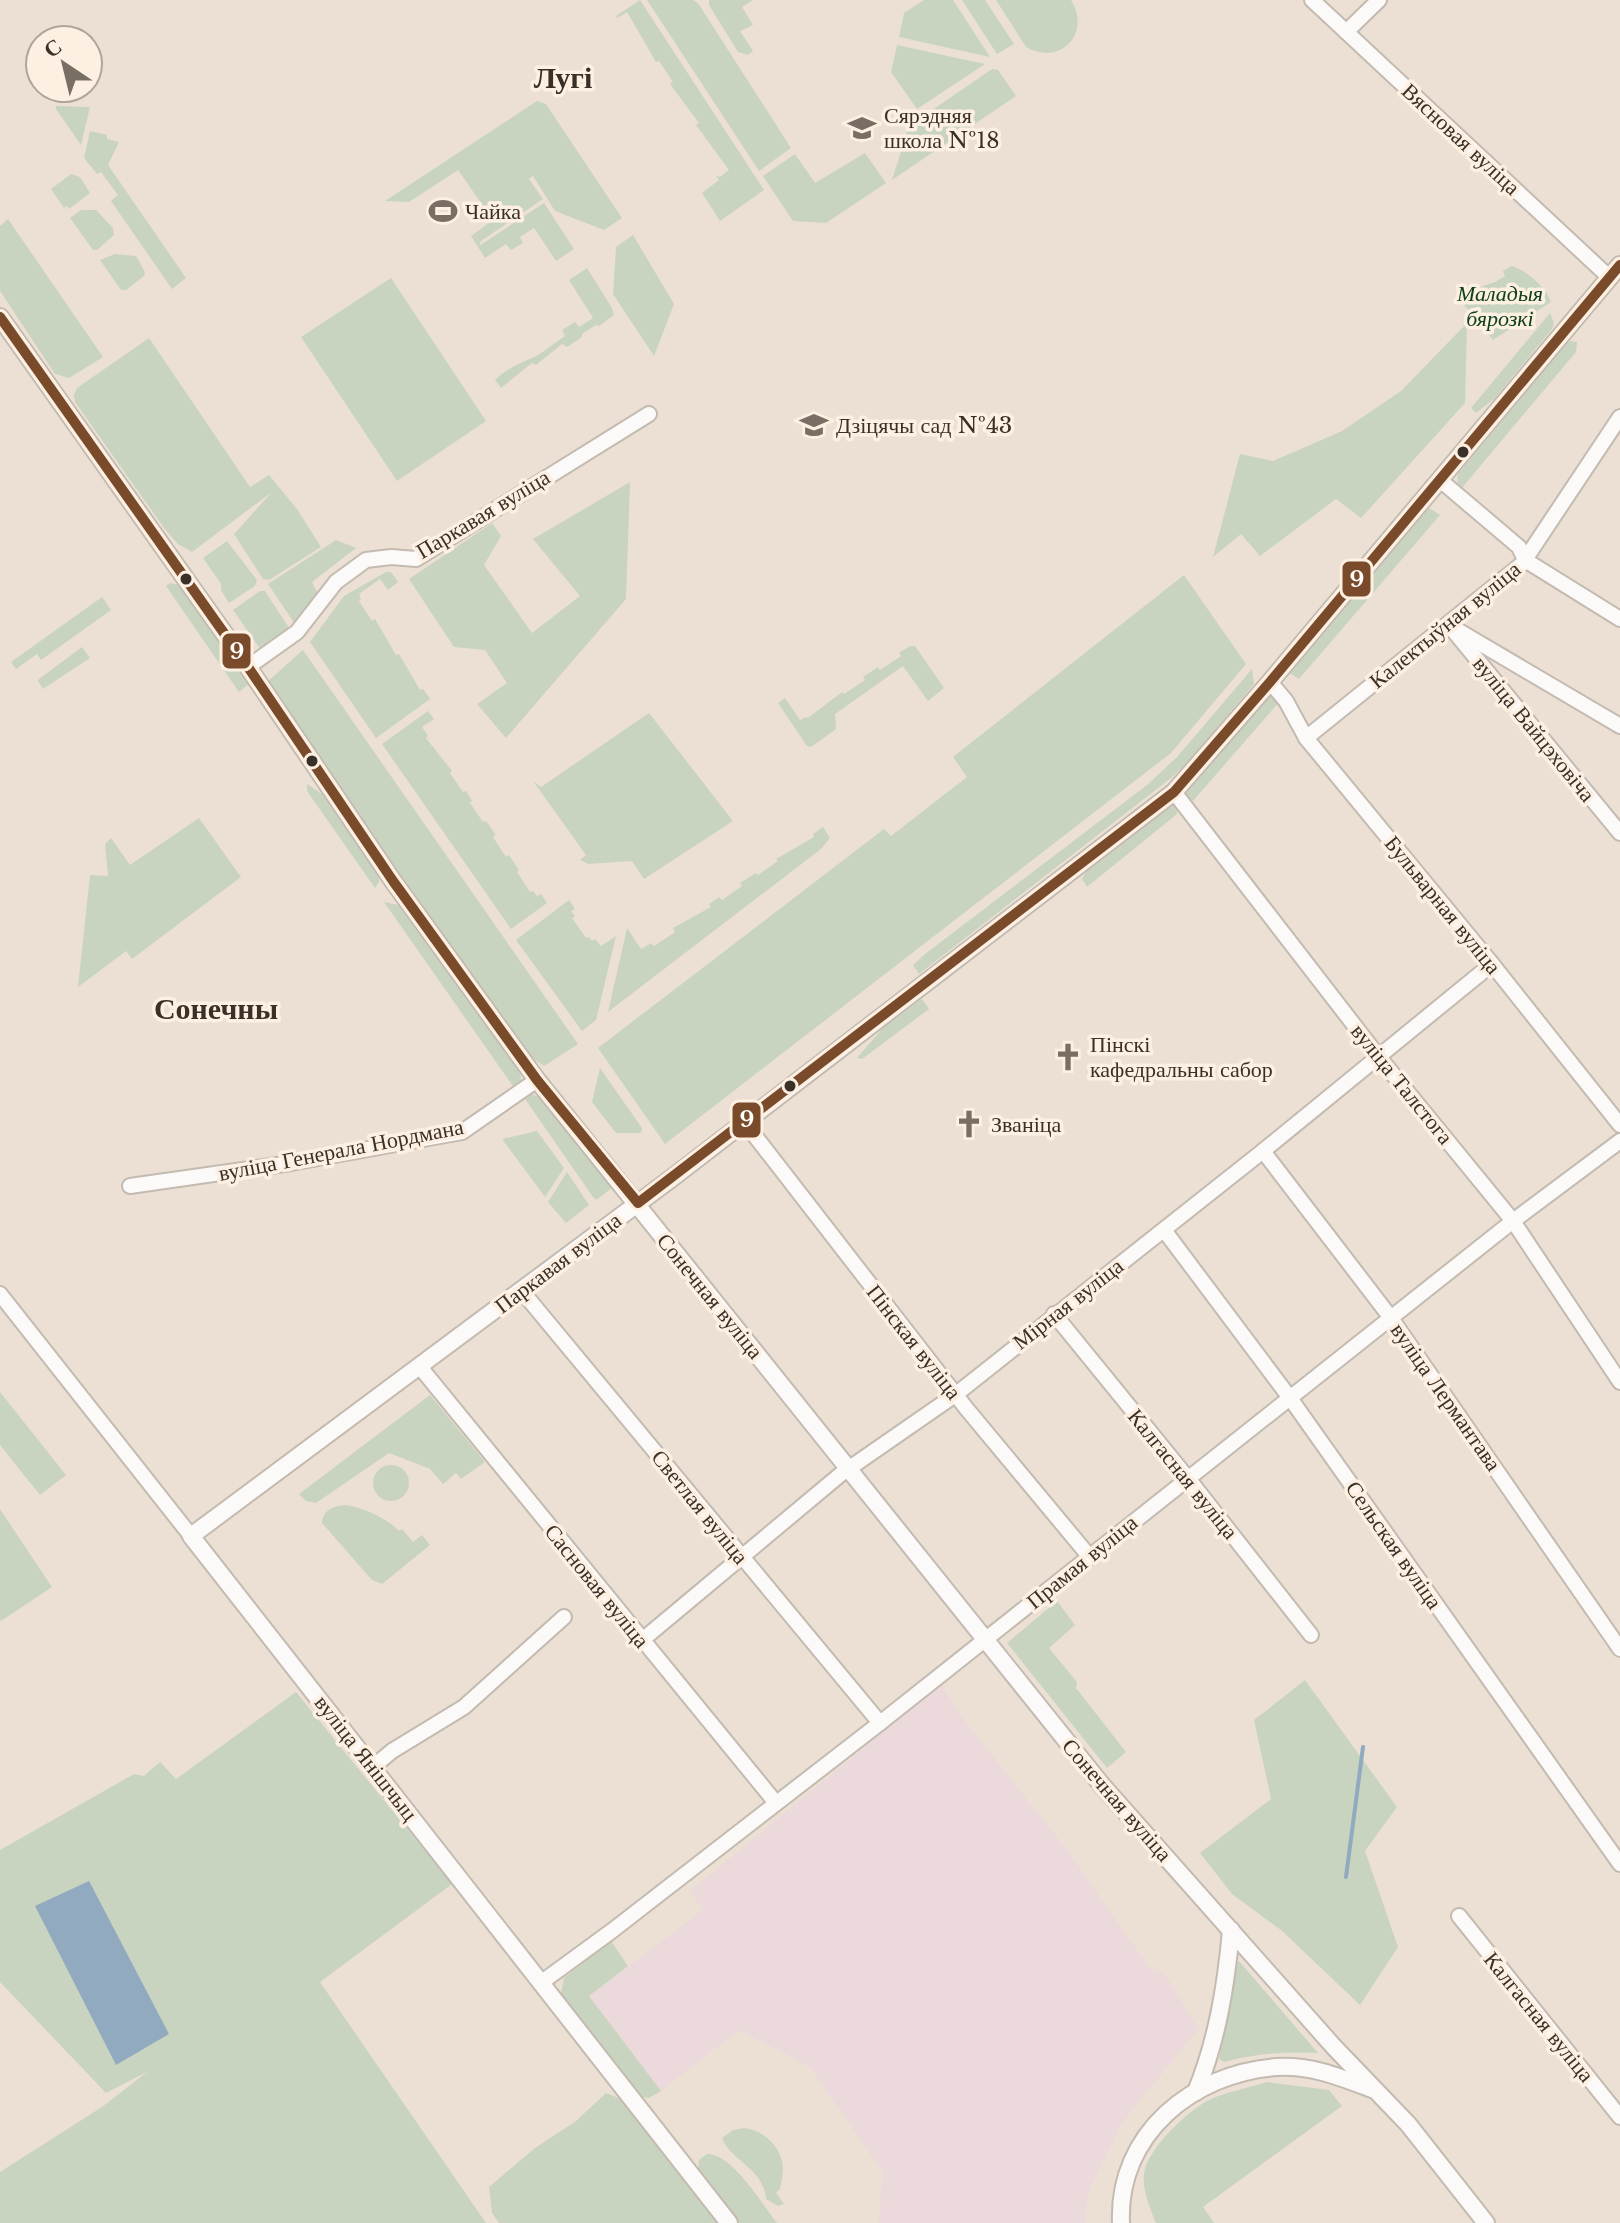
<svg xmlns="http://www.w3.org/2000/svg" width="1620" height="2223" font-family="'Libre Baskerville',serif">
<style>
.commercial{fill:#ebd9db}
.green{fill:#c8d4c0}
.water{fill:#92aabf}
.lines{fill:none;stroke-linecap:round;stroke-linejoin:round}
.stream{stroke:#92aabf;stroke-width:4}
.minor-casing{stroke:#c3bab0;stroke-width:18}
.tertiary-casing{stroke:#c3bab0;stroke-width:20}
.minor{stroke:#fcfaf9;stroke-width:14}
.tertiary{stroke:#fcfaf9;stroke-width:16}
.bus-1-casing{stroke:#fdf0e2;stroke-width:16}
.bus-1{stroke:#7a4b2a;stroke-width:10}
.bus-dot{fill:#393128;stroke:#fdf0e2;stroke-width:3}
.labels{text-anchor:middle;dominant-baseline:central;stroke-width:7;stroke-linejoin:round;paint-order:stroke}
.poi-label{font-size:22px;fill:#393128;stroke:#fdf0e2;text-anchor:start}
.street-label{font-size:22px;fill:#393128;stroke:#fdf0e2}
.park-label{font-size:22px;font-style:italic;fill:#0e401e;stroke:#fdf0e2}
.district-label{font-size:30px;font-weight:bold;fill:#393128;stroke:#fdf0e2}
.line-badge{stroke:#fdf0e2;stroke-width:3}
.badge-label{font-size:22px;text-anchor:middle;font-weight:bold;fill:#fff}
</style>
<rect width="100%" height="100%" fill="#ece0d4"/>
<path class="commercial" d="M941,1684l17,28 106,134 86,122 16,7 32,54 -76,94 -34,70 -3,30h-206l3,-52 -73,-105 -70,-36 -78,61 -72,-95 114,-86 -13,-19z"/>
<g class="green">
<path d="M640,0l124,190 -44,31 -18,-28 17,-13 -3,-5 4,2 9,-7 -33,-45 3,-2 -29,-39 3,-2 -14,-21 -3,1 -29,-50 -10,6 -1,-2z"/>
<path d="M647,0h46l5,3 93,145 -32,23z"/>
<path d="M709,0h44l-11,7 11,18 -13,6 13,20 -5,4 -10,-3 -29,-47z"/>
<path d="M924,0h29l37,57 -91,-20 5,-24z"/>
<path d="M962,0h23l29,44 -17,10z"/>
<path d="M996,0h75c21,33 -11,67 -45,47z"/>
<path d="M897,45l88,19 -68,45 -26,-37z"/>
<path d="M992,69l6,1 18,26 -124,84 17,-54z"/>
<path d="M537,101l9,3 76,114 -18,12 -49,-19 -22,-35 -4,3 14,20 -62,42 -2,5 65,-43 30,46 -18,12 -22,-33 -14,9 3,6 -12,7 -5,-6 -21,14 -14,-22 22,-16 -35,-50 -49,32 -24,-1z"/>
<path d="M56,106l34,1 -9,38 -25,-36z"/>
<path d="M90,131l17,4v4l12,3 -11,23 78,113 -14,11 -61,-88 7,-6 -17,-23 -4,2 -13,-16z"/>
<path d="M865,153l21,30 -60,40 -33,-2 -30,-45 32,-22 20,29z"/>
<path d="M71,174l9,3 10,16 -21,16 -2,-3 -3,2 -13,-19z"/>
<path d="M81,210h15l17,18 1,7 -17,15h-4l-23,-32z"/>
<path d="M8,219l95,138 -34,21 -14,-4 -55,-83v-65z"/>
<path d="M633,235l41,69 -20,52 -41,-62 3,-47z"/>
<path d="M115,254l21,2 9,16 -1,4 -18,14h-5l-21,-30z"/>
<path d="M1512,266c15,5 34,21 39,36l-58,38 -37,-45 39,-13 10,-6 -2,-5z"/>
<path d="M587,268l25,40 2,7 -15,11 -3,-1 -14,9v3l-15,10 -5,-3 -26,21 -4,-2 -31,25 -6,-8c13,-12 25,-17 37,-22 11,-5 22,-15 33,-22l-3,-6 13,-8 4,5 14,-9 -24,-38z"/>
<path d="M391,278l95,143 -89,60 -96,-144z"/>
<path d="M1550,313l4,10 -2,6 -58,70 -18,14 -5,-5z"/>
<path d="M1467,323l-2,80 -104,115 -25,-19 -76,57 -19,-22 -28,23 27,-103 33,7 69,-30 59,-40z"/>
<path d="M149,338l101,149 19,-12 28,34 24,38 -52,33 -6,-1 -29,-45 38,-42 -80,60 -14,-8 -14,-16 -89,-126 -1,-7 3,-7z"/>
<path d="M1571,341l6,1 -1,10 -115,137 -4,-4 1,-11 109,-131z"/>
<path d="M630,482l-4,117 -120,139 -29,-34 30,-21 -22,-33 -31,-3 -45,-68 83,-56 9,13 -17,29 48,68 48,-37 -47,-57z"/>
<path d="M1429,508l11,7 -141,164 -9,-6z"/>
<path d="M336,540l20,8 -44,34 7,14 -22,31 -29,-43z"/>
<path d="M227,541l30,39 -2,6 -26,17 -8,-13v-6l-18,-26z"/>
<path d="M386,572h5l7,10 -10,8 -8,-11 -21,15 2,5 -2,2 13,20 3,-2 21,36 3,-1 21,36 3,-1 7,10 -54,39 -66,-96 34,-46z"/>
<path d="M1184,575l62,89 -75,89 -506,391 -67,-96 286,-219 7,7 76,-59 -14,-20z"/>
<path d="M170,583l11,2 68,99 -10,8 -73,-106z"/>
<path d="M260,591h5l24,37 -27,20 -3,-1 -26,-37z"/>
<path d="M102,597l9,13 -70,50 -4,-6 -21,15 -5,-7z"/>
<path d="M910,646h5l29,42 -16,13 -25,-35 -68,48 1,15 -25,18 -4,-1 -29,-43 7,-5 15,22 6,-3 2,1 34,-26 2,2 21,-14 -2,-3 15,-10 2,3 21,-14 -2,-3z"/>
<path d="M82,647l8,11 -47,31 -5,-8 1,-2z"/>
<path d="M303,650l275,394 -34,22 -12,-8 -88,-118 -177,-258z"/>
<path d="M1252,669l2,15 -65,77 -18,17 -252,196 -6,-9 12,-11 222,-169 30,-28z"/>
<path d="M1272,693l8,8 -87,100 -7,-4 1,-7z"/>
<path d="M428,711l6,8 -12,8 6,9 -2,2 26,33 -2,2 13,19 3,-1 6,10 -2,2 13,19 3,-1 10,14 -3,2 13,20 3,-2 10,15 -2,2 13,20 3,-1 4,5 4,-2 6,9 -36,26 -129,-185z"/>
<path d="M649,713l84,108 -89,58 -12,-18 -44,3 -8,-4 6,-5 -53,-74 8,6z"/>
<path d="M307,784l15,10 57,82v6l-4,6 -68,-97z"/>
<path d="M1172,803l5,7v4l-90,73 -5,-8 4,-7 41,-31z"/>
<path d="M199,818l42,59 -109,82 -6,-8 -48,36 12,-112 18,1 -3,-32 6,-6 19,27z"/>
<path d="M823,827l7,11 -9,11 -213,163 19,-84 14,21 10,-6 3,3 21,-14 -2,-4 38,-21 -2,-3 10,-7 3,3 20,-14 -2,-3 16,-10 2,2 20,-14 -2,-2 38,-22 -1,-3z"/>
<path d="M569,900l6,9 -4,2 4,5 -3,2 14,20 3,-1 3,4 3,-2 6,7 15,-10 -20,84 -14,11 -66,-91z"/>
<path d="M384,902l14,3 122,167 2,13 -5,7z"/>
<path d="M922,999l7,10 -67,50 -5,-1 26,-30z"/>
<path d="M600,1068l42,60 -1,5h-25l-24,-31z"/>
<path d="M527,1093l16,5 69,90 -16,12 -3,-3 -70,-101z"/>
<path d="M537,1131l27,37 -19,29 -43,-58z"/>
<path d="M567,1172l22,33 -23,18 -18,-21z"/>
<path d="M0,1392l66,83 -26,20 -40,-50z"/>
<path d="M430,1395l55,67 -24,17 -5,-6 -13,11 -13,-15 -41,-16 -73,50 -10,-2 -7,-7z"/>
<circle cx="391" cy="1483" r="18"/>
<path d="M346,1505c18,3 41,13 53,26l3,-2 11,13 9,-7 8,10 -48,39 -10,-4 -50,-57c1,-14 12,-17 24,-18z"/>
<path d="M0,1509l52,78 -51,34 -1,-2z"/>
<path d="M1057,1601l18,24 -26,23 28,34 -1,6 50,64 -19,16 -100,-125z"/>
<path d="M1305,1680l92,127 -32,44 33,96 -38,58 -79,-75 -49,-36 -32,-41 71,-54 -17,-79z"/>
<path d="M296,1692l156,192 -132,98 166,241h-486v-51l102,-65 45,-35 -41,21 -106,-111v-132l134,-76 10,2 16,-14 16,17z"/>
<path d="M611,1941l17,25 -39,30 72,95 -12,7 -14,-2 -75,-98 4,-20z"/>
<path d="M1239,1961l79,92c-34,-2 -62,1 -94,9l-5,-3 14,-72 2,-23z"/>
<path d="M1267,2082l62,8 13,16 -139,101 11,16h-58c-6,-14 -16,-39 -11,-54 6,-23 42,-57 62,-68 18,-9 41,-13 60,-19z"/>
<path d="M606,2093l20,8 95,122h-222l-7,-10 -3,-26 46,-39 41,-27z"/>
<path d="M744,2128c20,2 39,20 39,41 0,7 -2,14 -3,20l-4,4 8,11 -6,2 -12,-7c-3,-32 -35,-37 -44,-61l11,-8z"/>
<path d="M707,2154c26,0 54,49 70,69h-37l-42,-52 1,-11z"/>
</g>
<path class="water" d="M89,1881l80,153 -53,31 -81,-159z"/>
<g class="lines">
<path class="stream" d="M1346,1877l17,-130"/>
<defs>
<g id="minor">
<path d="M1312,0l298,278"/>
<path d="M1346,32l33,-32"/>
<path d="M1440,480l79,67 6,13 95,59"/>
<path d="M1448,624l172,209"/>
<path d="M1459,631l161,95"/>
<path d="M248,667l49,-35 39,-50 30,-22 25,-3 25,2 233,-145"/>
<path d="M1270,682l16,19 20,37 186,226 128,161"/>
<path d="M1306,738l216,-174 98,-147"/>
<path d="M1174,792l204,264 135,165 107,161"/>
<path d="M745,1123l221,285 123,148"/>
<path d="M1263,1151l128,167 229,331"/>
<path d="M130,1186l161,-23 171,-31 75,-52"/>
<path d="M1164,1230l126,168 330,466"/>
<path d="M521,1290l359,433"/>
<path d="M0,1294l191,242"/>
<path d="M1054,1314l140,172 117,149"/>
<path d="M420,1367l356,436"/>
<path d="M641,1641l200,-167 114,-79 308,-244 229,-187"/>
<path d="M373,1767l19,-16 72,-44 100,-90"/>
<path d="M1459,1916l161,201"/>
<path d="M542,1982l71,-52 267,-207 633,-502 107,-80"/>
</g>
<g id="tertiary">
<path d="M0,317l248,350 145,214 144,199 564,704 233,263 74,77 78,99"/>
<path d="M1196,2092c21,-52 30,-105 35,-162"/>
<path d="M729,2223l-538,-687 481,-358 502,-386 96,-110 350,-417"/>
<path d="M1121,2223c-4,-89 72,-150 156,-156 34,-2 63,10 95,22"/>
</g>
</defs>
<use href="#minor" class="minor-casing"/>
<use href="#tertiary" class="tertiary-casing"/>
<use href="#minor" class="minor"/>
<use href="#tertiary" class="tertiary"/>
<defs>
<path id="bus-1" d="M0,317l248,350 145,214 144,199 101,123 536,-411 96,-110 350,-417"/>
</defs>
<use href="#bus-1" class="bus-1-casing"/>
<use href="#bus-1" class="bus-1"/>
</g>
<defs>
<symbol id="school-bare" viewBox="-9 -9 18 18"><path d="M0-5L7-2L0 1L-7-2ZM-4 1L0 2.5L4 1V4Q0 6-4 4Z" fill="#786e64" stroke="#fdf0e2" stroke-width="2.5" paint-order="stroke"/></symbol>
<symbol id="stadium-bare" viewBox="-9 -9 18 18"><path d="M0-5a6.5 5 0 1 0 0 10a6.5 5 0 1 0 0-10ZM-3.5-1.8h7v3.6h-7Z" fill="#786e64" stroke="#fdf0e2" stroke-width="2.5" paint-order="stroke"/></symbol>
<symbol id="church-bare" viewBox="-9 -9 18 18"><path d="M-1.2-6h2.4v3.5h3.3v2.4h-3.3V6h-2.4V-.1h-3.3v-2.4h3.3Z" fill="#786e64" stroke="#fdf0e2" stroke-width="2.5" paint-order="stroke"/></symbol>
</defs>
<g fill-rule="evenodd">
<use href="#school-bare" x="842" y="108" width="40" height="40"/>
<use href="#stadium-bare" x="423" y="191" width="40" height="40"/>
<use href="#school-bare" x="794" y="405" width="40" height="40"/>
<use href="#church-bare" x="1048" y="1037" width="40" height="40"/>
<use href="#church-bare" x="949" y="1104" width="40" height="40"/>
</g>
<g class="bus-dot">
<circle cx="1463" cy="452" r="7"/>
<circle cx="186" cy="579" r="7"/>
<circle cx="312" cy="761" r="7"/>
<circle cx="790" cy="1086" r="7"/>
</g>
<g class="labels">
<g class="poi-label">
<text x="884" y="115">Сярэдняя<tspan x="884" dy="25">школа №18</tspan></text>
<text x="465" y="211">Чайка</text>
<text x="836" y="425">Дзіцячы сад №43</text>
<text x="1090" y="1044">Пінскі<tspan x="1090" dy="25">кафедральны сабор</tspan></text>
<text x="991" y="1124">Званіца</text>
</g>
<g class="street-label">
<text transform="translate(1461 139) rotate(43)">Вясновая вуліца</text>
<text transform="translate(483 514) rotate(-31)">Паркавая вуліца</text>
<text transform="translate(1445 625) rotate(-39)">Калектыўная вуліца</text>
<text transform="translate(1534 729) rotate(51)">вуліца Вайцэховіча</text>
<text transform="translate(1443 905) rotate(51)">Бульварная вуліца</text>
<text transform="translate(1402 1084) rotate(51)">вуліца Талстога</text>
<text transform="translate(341 1150) rotate(-11)">вуліца Генерала Нордмана</text>
<text transform="translate(558 1263) rotate(-37)">Паркавая вуліца</text>
<text transform="translate(710 1296) rotate(51)">Сонечная вуліца</text>
<text transform="translate(1068 1304) rotate(-38)">Мірная вуліца</text>
<text transform="translate(914 1342) rotate(52)">Пінская вуліца</text>
<text transform="translate(1446 1397) rotate(55)">вуліца Лермантава</text>
<text transform="translate(1183 1474) rotate(51)">Калгасная вуліца</text>
<text transform="translate(700 1507) rotate(51)">Светлая вуліца</text>
<text transform="translate(1394 1545) rotate(55)">Сельская вуліца</text>
<text transform="translate(1082 1562) rotate(-39)">Прамая вуліца</text>
<text transform="translate(597 1586) rotate(51)">Сасновая вуліца</text>
<text transform="translate(366 1758) rotate(52)">вуліца Янішчыц</text>
<text transform="translate(1117 1800) rotate(49)">Сонечная вуліца</text>
<text transform="translate(1539 2017) rotate(51)">Калгасная вуліца</text>
</g>
<g class="park-label">
<text x="1500" y="293">Маладыя<tspan x="1500" dy="25">бярозкі</tspan></text>
</g>
<g class="district-label">
<text x="563" y="77">Лугі</text>
<text x="216" y="1008">Сонечны</text>
</g>
</g>
<g class="line-badge">
<rect x="1341" y="560" width="31" height="38" rx="8" fill="#7a4b2a"/>
<rect x="221" y="632" width="31" height="38" rx="8" fill="#7a4b2a"/>
<rect x="731" y="1101" width="31" height="38" rx="8" fill="#7a4b2a"/>
</g>
<g class="badge-label">
<text x="1357" y="587">9</text>
<text x="237" y="659">9</text>
<text x="747" y="1127">9</text>
</g>
<g transform="translate(64 64) rotate(325)"><circle r="38" fill="#fdf0e2" stroke="#afa498" stroke-width="2"/>
<path d="M0-6L14 30L0 20L-14 30Z" fill="#786e64"/>
<text y="-12" font-size="22" font-weight="bold" text-anchor="middle" fill="#393128">С</text>
</g>
</svg>
